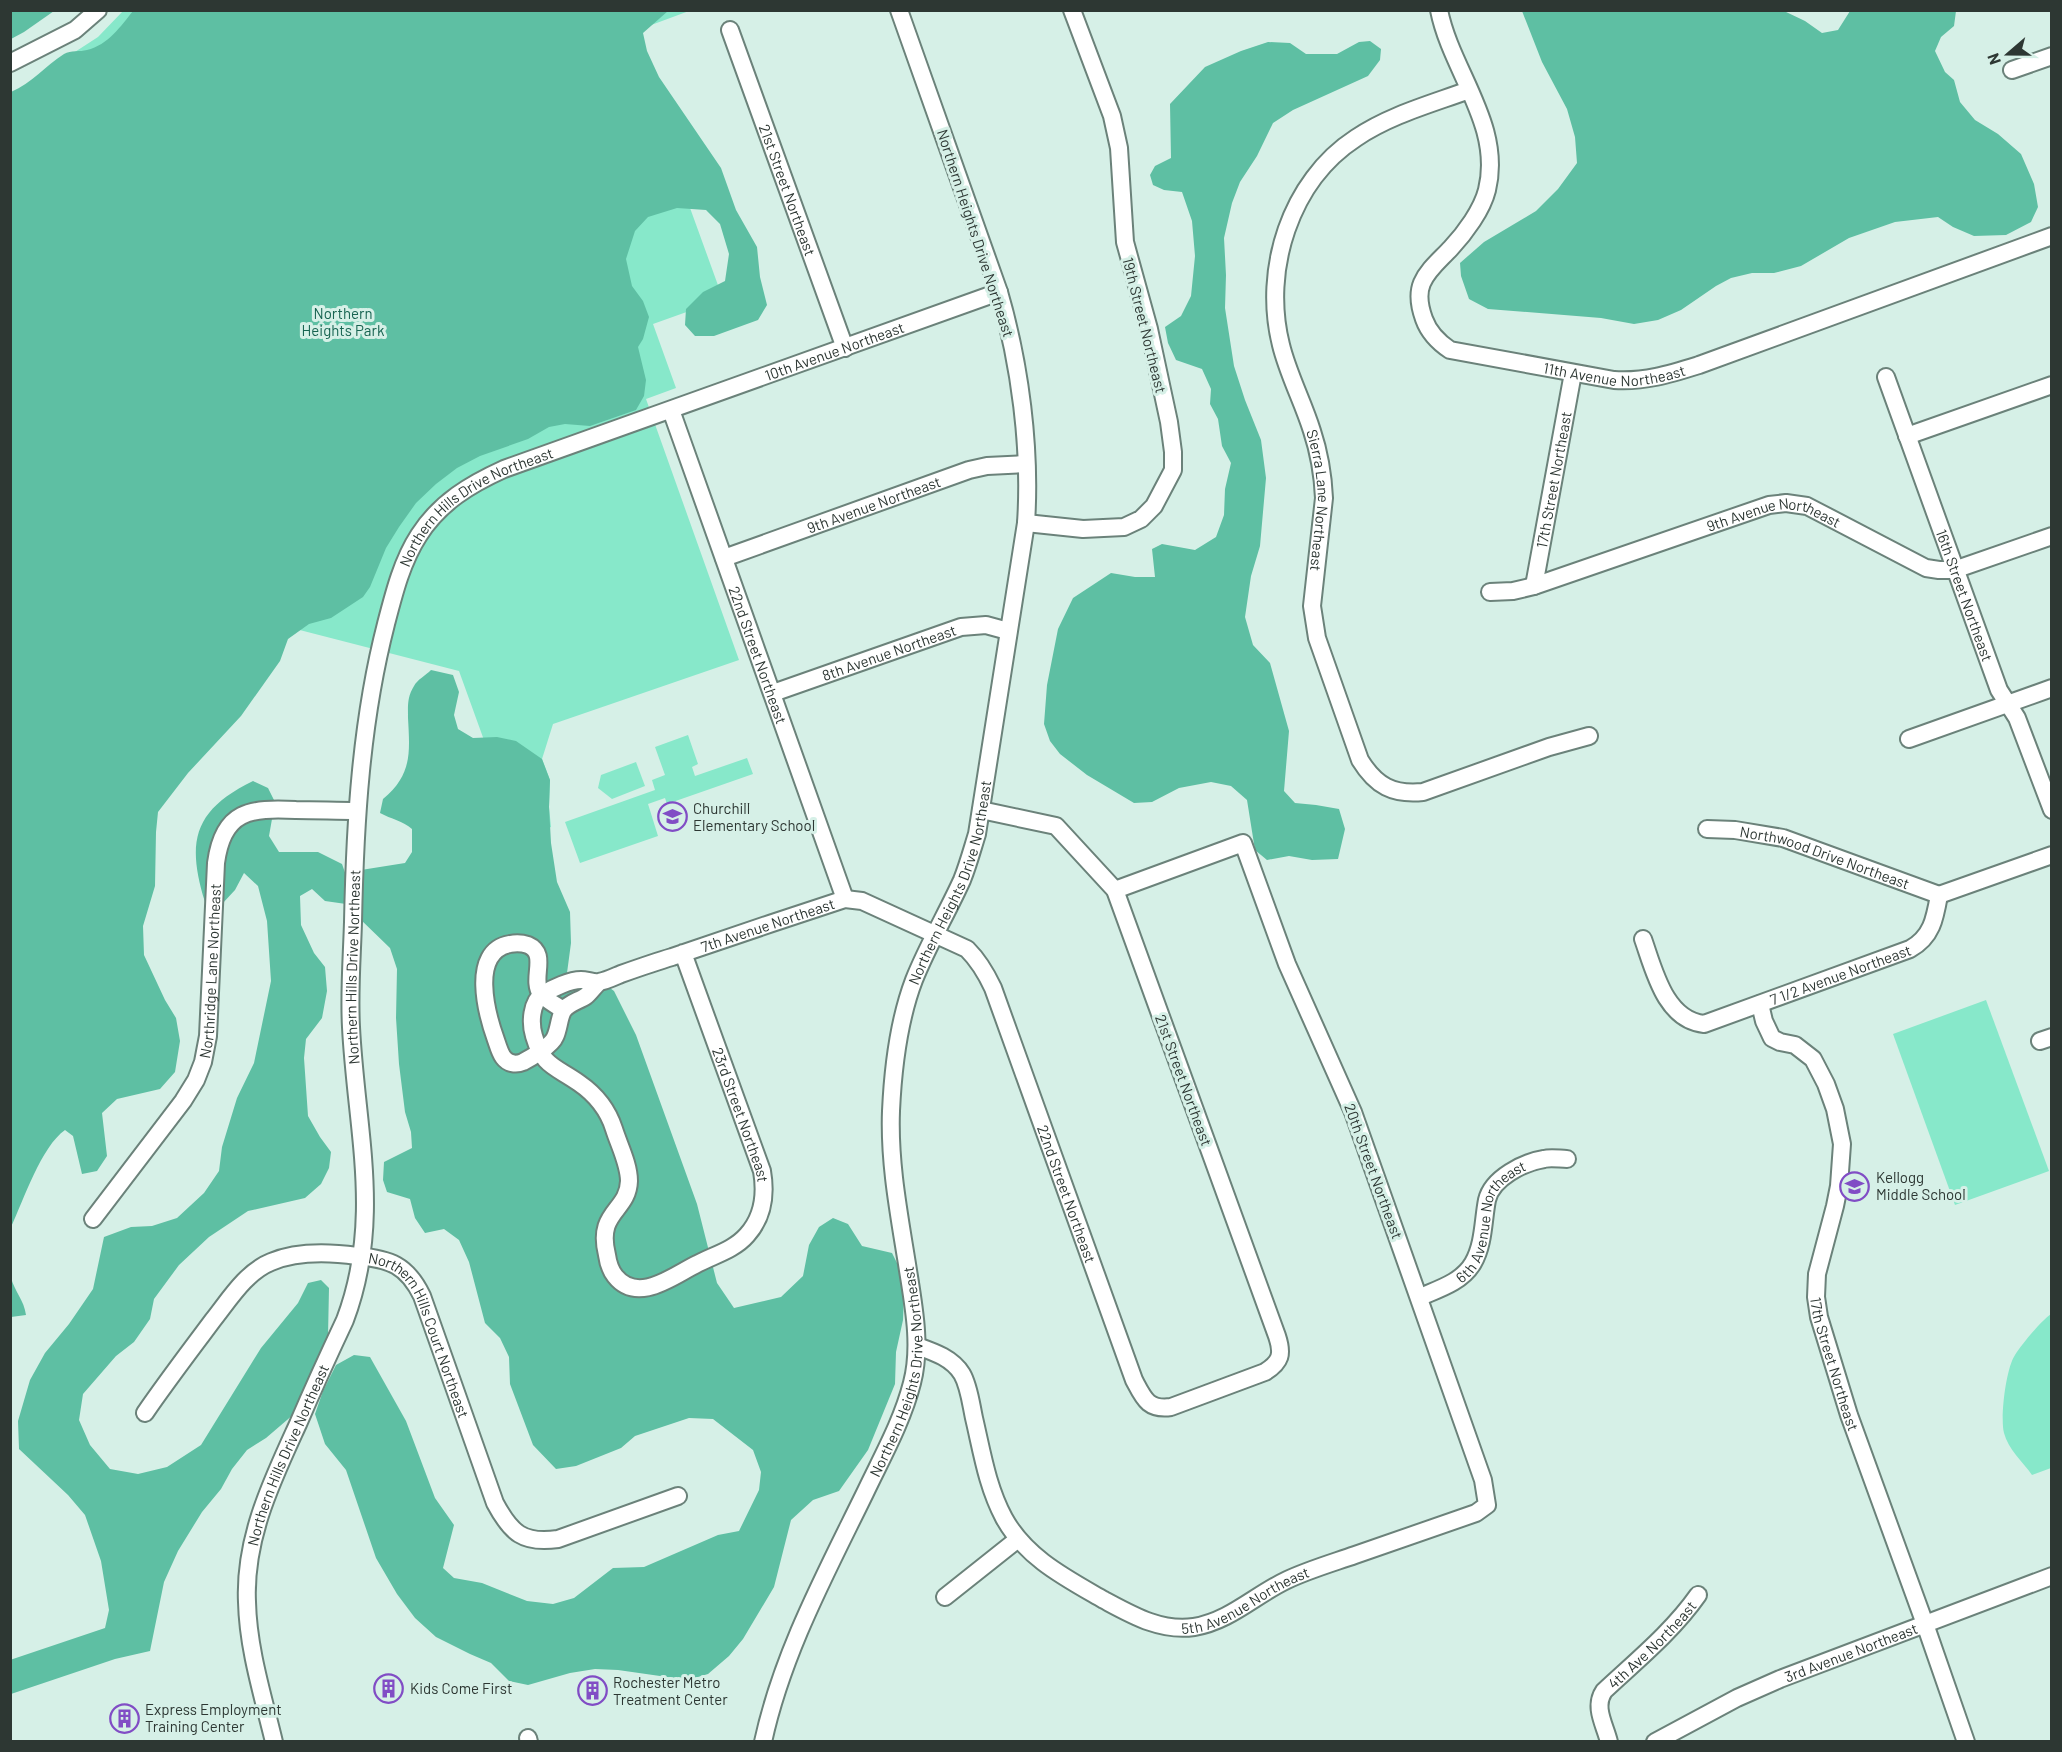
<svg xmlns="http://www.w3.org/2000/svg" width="2062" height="1752" font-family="Barlow,sans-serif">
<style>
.green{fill:#87e8ca}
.forest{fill:#5ebfa3}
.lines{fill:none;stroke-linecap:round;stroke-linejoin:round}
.minor-casing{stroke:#6b827a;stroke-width:20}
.minor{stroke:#fff;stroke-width:16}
.labels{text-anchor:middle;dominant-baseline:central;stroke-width:6;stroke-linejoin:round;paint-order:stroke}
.street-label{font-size:15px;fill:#2d3733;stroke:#d6f0e7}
.park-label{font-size:15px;fill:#176451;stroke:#d6f0e7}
.poi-label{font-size:15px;fill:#2d3733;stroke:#d6f0e7;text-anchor:start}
</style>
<rect width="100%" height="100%" fill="#d6f0e7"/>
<g class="green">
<path d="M123,11h566l-62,23 96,265 -70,25 23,64 -30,11 93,261 -186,64 -11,35 8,21 -1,27 2,20 -32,10 -60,-166 -171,-44 -278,-473 51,-93 37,-24z"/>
<path d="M688,735l10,29 -6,3 3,9 52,-18 6,16 -86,30 -2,-6 -17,6 10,32 -78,27 -15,-41 90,-32 -3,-10 13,-5 -10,-28z"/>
<path d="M636,762l9,24 -33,13 -14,-11 3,-13z"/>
<path d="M1986,1000l63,171 -94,34 -62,-171z"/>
<path d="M2051,1314v154l-19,7c-9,-13 -24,-26 -28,-42 -4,-15 2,-65 11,-78 7,-11 26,-34 36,-41z"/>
</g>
<g class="forest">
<path d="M11,10h43v1l-30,21 -13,7z"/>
<path d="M133,11h535l-25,22 4,18 12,26 62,91 15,42 21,37 3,30 7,28 -9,15 -44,16h-19l-10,-11 1,-16 17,-17 22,-11 4,-27 -9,-30 -14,-14 -29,-2 -29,9 -13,14 -9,28 6,27 11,15 6,16 -6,22 -5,8 8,33 -2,16 -8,14 -46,16 -25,-2 -16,3 -21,12 -48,17 -23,12 -21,16 -20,19 -17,24 -13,21 -16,39 -7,10 -32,21 -22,6 -21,15 -8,22 -39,55 -53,57 -30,39 -2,20 -1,54 -12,40 1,29 21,45 11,18 4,23 -5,31 -15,17 -43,10 -15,14 5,43 -10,15 -15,3 -9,-38 -8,-6c-24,17 -41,69 -54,97v-1135c21,-9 34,-26 53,-38 7,-4 16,-2 23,-4 21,-5 34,-24 46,-39z"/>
<path d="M1522,11h262l21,10 17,12 16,-3 12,-19h106l-2,15 -13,11 -6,14 10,21 9,8 6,22 15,18 23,14 23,20 13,30 4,23 -7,15 -25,13 -32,1 -21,-9 -15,-10 -43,5 -46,16 -48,28 -27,7h-22l-21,5 -15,8 -35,24 -23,10 -24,4 -33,-6 -113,-9 -19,-10 -8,-23 -1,-13 24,-21 52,-31 22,-22 19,-26 -2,-26 -8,-28 -25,-47z"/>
<path d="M1370,41l11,8 -1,11 -12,16 -75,34 -20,13 -16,33 -17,26 -8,21 -8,35 2,37 -1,33 9,58 11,34 16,40 5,38 -6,68 -9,30 -6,41 8,28 17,18 19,68 -5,60 11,12 21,2 23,4 6,20 -7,30 -26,1 -23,-4 -22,4 -12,-10 -8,-50 -16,-14 -20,-4 -32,6 -27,14 -18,1 -47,-28 -27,-21 -10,-13 -6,-17 3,-39 11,-56 15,-31 38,-25 24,4h20l-3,-28 10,-5 33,6 21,-13 8,-22 1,-26 6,-26 -9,-17 -4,-27 -8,-15 1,-15 -9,-20 -26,-9 -8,-17 -3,-16 16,-11 10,-20 4,-40 -3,-35 -10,-29 -18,-2 -11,-5 -3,-10 5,-9 16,-8 -1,-54 35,-37 36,-16 27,-9 22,1 16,11h31l22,-12z"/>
<path d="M431,670l22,5 6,17 -5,23 4,14 15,9 24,-1 19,4 26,18 8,21 -1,27 2,36 6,39 13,30 1,31 -4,30 11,10 17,-6 19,14 22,44 61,169 20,79 17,25 47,-11 22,-21 6,-31 10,-18 14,-9 15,6 14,22 30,7 10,20 2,21 -1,26 -7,32 -1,32 -27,66 -29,41 -26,9 -22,20 -17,67 -31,52 -14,17 -21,18 -20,6 -70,-10 -23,-1 -25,4 -42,12 -19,-4 -18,-18 -21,-9 -34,-17 -21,-19 -18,-24 -21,-36 -30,-88 -21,-26 -10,-30 8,-23 13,-26 18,-10 16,2 36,64 29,77 19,27 -11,43 11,10 28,5 45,18 26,3 21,-6 39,-30 31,-1 74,-32 21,-4 20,-41 2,-18 -8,-22 -40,-31 -24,-1 -54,18 -14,12 -45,18 -20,3 -23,-24 -23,-61 -1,-27 -9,-19 -15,-15 -16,-61 -10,-22 -15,-11 -19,4 -10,-15 -5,-19 -23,-7 -4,-12 1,-18 28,-14 -1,-16 -6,-20 -6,-48 -3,-46 1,-49 -7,-21 -31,-30 2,-48 44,-7 7,-11v-23c-9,-8 -21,-10 -32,-16l3,-14c29,-24 27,-46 25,-81 0,-12 -1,-21 6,-32 3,-6 12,-11 17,-16z"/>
<path d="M253,781l15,7 7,14 -6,34 10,16h39l24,12 7,20 -3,20 -21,-3 -13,-12 -12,7 1,29 13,28 11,14 2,24 -5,27 -16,21 -2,19 4,58 12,21 11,15 -2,16 -8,16 -16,14 -57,13 -39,26 -30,28 -25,34 -4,20 -16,23 -18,14 -33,38 -4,26 11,25 20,24 28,5 29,-7 34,-22 60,-97 37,-45 10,-20 13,-3 8,8 -1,48 -34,78 -28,24 -19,12 -15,19 -11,20 -19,23 -24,39 -14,31 -14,69 -35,8 -104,35 -1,-34 95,-32 4,-18 -8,-49 -16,-46 -17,-20 -49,-46 -1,-28 12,-41 15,-27 24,-29 24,-35 11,-52 27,-10 21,-1 25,-8 27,-25 15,-22 3,-24 15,-49 17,-35 17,-82 -4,-60 -9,-35 -14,-13 -9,17 -13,14 -17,-2c-19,-61 -11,-92 48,-121z"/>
<path d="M11,1278c4,14 13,22 15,37l-15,2z"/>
</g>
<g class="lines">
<defs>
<g id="minor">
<path id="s1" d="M1439,10c12,61 64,115 48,180 -5,20 -22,43 -36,58 -10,11 -23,21 -29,35 -5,12 -2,25 2,36 5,14 14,23 26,31l164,30c31,2 56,-6 85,-15l353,-129"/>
<path id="s2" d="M730,30l115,318"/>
<path d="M10,63l65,-33 23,-20"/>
<path d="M2012,70l40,-14"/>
<path id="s3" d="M1469,90c-38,14 -79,25 -113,48 -66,43 -94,132 -75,207 7,29 22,57 31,86 7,21 11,45 12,67l-12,108 5,32 43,122c16,26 33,35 63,32l126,-45 40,-11"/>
<path id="s4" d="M1886,377l113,313 18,28 35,92"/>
<path id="s5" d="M671,410l174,489"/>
<path d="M1907,436l145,-51"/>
<path d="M1026,523l57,6 41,-2 17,-8 13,-13 19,-36v-18l-4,-30 -20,-93 -24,-87 -6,-94 -7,-32 -40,-106"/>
<path id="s6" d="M724,558l245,-88 18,-4 39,-2"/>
<path id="s7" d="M1534,586l39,-213"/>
<path id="s8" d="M1490,592l23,-1 21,-5 235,-81 17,-2 21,3 119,62 13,2h15l98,-34"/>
<path id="s9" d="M773,693l188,-66 25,-2 22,6"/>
<path d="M1909,739l143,-51"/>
<path id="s10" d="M1707,829l28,1 48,8 156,57"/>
<path d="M1939,895l113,-40"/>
<path id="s11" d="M1643,939c11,31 22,81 61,85l206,-75c22,-12 25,-31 29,-54"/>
<path id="s12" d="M683,953l79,218c4,23 2,45 -15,64 -13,15 -33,20 -50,29 -23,11 -59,41 -82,12 -4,-5 -7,-14 -8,-21 -11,-44 21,-43 22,-74 0,-17 -10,-36 -15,-52 -6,-19 -19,-35 -35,-46 -24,-17 -36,-16 -45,-47 -4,-13 -3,-34 9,-42 10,-6 27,-14 38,-14 6,0 13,3 18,2 7,-1 15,-5 22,-8 17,-6 34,-12 51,-17 58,-20 115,-39 173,-58l17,2 105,48c12,12 19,24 26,39l141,392c10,19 14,30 37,27l94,-35c16,-10 18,-18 12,-36l-162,-446 -59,-64 -75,-16"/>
<path id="s13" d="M1760,1004l4,17 8,17 8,4 15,3 18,14 13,25 9,25 7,35 -3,42 -4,20 -18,68 -1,23 3,20 30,98 76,209 41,118"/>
<path d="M563,1010c-7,-5 -17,-10 -22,-16 -11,-15 8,-40 -13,-49 -6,-2 -13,-2 -18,-1 -41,7 -23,71 -14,96 2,6 4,13 7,17 5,7 13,8 20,5 8,-4 29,-17 32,-25 4,-8 4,-19 8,-26 5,-8 16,-10 23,-15 4,-3 8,-9 12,-13"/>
<path d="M2040,1041l12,-4"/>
<path id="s14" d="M93,1219l90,-118 13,-21 7,-18 5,-26 8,-173c7,-53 34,-55 80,-53 21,0 41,1 61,1"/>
<path id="s15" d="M1420,1297c19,-8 42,-15 53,-34 11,-19 10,-43 14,-63 5,-22 37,-38 57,-41 7,-2 16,0 23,0"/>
<path id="s16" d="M917,1346c17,6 35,12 45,28 7,12 9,30 12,44 8,34 13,68 30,100 22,40 62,60 100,82 28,15 57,32 90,27 36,-6 61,-32 93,-47 21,-10 45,-17 68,-25 40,-14 80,-28 121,-42l11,-8 -4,-25 -130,-368 -66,-148 -44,-121 -128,47"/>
<path id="s17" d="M145,1413c22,-32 45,-62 68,-93 16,-20 33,-48 58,-58 26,-11 57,-10 86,-6 33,3 50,9 65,40l73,207c16,30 28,41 63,36l120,-43"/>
<path d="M945,1597l73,-58"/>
<path d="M528,1738l1,4"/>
<path id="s18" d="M274,1742c-11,-46 -26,-93 -27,-140 -3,-64 25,-121 51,-178 15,-35 31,-70 47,-104 38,-101 11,-191 6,-293 -2,-35 1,-70 2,-105 2,-100 8,-201 33,-298 8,-31 16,-63 33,-89 21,-33 52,-51 85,-66l495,-177"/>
<path id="s19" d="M763,1742c19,-88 63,-169 102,-249 17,-36 37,-71 47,-110 10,-38 1,-80 -5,-119 -8,-50 -18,-101 -16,-153 2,-44 7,-89 23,-131 14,-35 33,-67 48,-100 6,-15 10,-30 15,-46l49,-311c5,-75 -6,-159 -27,-231l-100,-282"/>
<path id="s20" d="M1609,1742c-4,-17 -16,-35 -5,-51 32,-30 68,-59 94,-96"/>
<path id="s21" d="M1655,1742l82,-44 43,-19 272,-103"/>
</g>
</defs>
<use href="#minor" class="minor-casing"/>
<use href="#minor" class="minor"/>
</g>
<defs>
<symbol id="school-ring" viewBox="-11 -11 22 22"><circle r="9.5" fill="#d6f0e7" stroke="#814dc5" stroke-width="1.5"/><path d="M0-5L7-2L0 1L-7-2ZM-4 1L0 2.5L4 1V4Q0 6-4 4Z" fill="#814dc5"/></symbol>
<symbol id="building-ring" viewBox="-11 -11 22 22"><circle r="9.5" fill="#d6f0e7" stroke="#814dc5" stroke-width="1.5"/><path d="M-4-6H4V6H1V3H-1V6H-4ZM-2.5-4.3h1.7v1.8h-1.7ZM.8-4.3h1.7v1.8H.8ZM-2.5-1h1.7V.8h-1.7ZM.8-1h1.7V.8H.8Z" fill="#814dc5"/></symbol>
</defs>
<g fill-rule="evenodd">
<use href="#school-ring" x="656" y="800" width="33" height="33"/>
<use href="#school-ring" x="1838" y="1170" width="33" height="33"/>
<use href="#building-ring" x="372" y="1672" width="33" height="33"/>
<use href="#building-ring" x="576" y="1674" width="33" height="33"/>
<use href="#building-ring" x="108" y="1702" width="33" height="33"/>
</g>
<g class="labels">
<g class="street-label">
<text stroke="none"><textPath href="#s2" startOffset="170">21st Street Northeast</textPath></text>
<text transform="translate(976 233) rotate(72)">Northern Heights Drive Northeast</text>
<text transform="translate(1145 325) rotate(76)">19th Street Northeast</text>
<text stroke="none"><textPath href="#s18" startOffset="1701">10th Avenue Northeast</textPath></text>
<text stroke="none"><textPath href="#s1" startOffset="549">11th Avenue Northeast</textPath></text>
<text stroke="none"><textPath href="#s7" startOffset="108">17th Street Northeast</textPath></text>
<text stroke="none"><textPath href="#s3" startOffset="519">Sierra Lane Northeast</textPath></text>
<text stroke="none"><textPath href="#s6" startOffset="159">9th Avenue Northeast</textPath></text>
<text stroke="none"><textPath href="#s18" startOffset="1304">Northern Hills Drive Northeast</textPath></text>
<text stroke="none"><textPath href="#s8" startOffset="298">9th Avenue Northeast</textPath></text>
<text stroke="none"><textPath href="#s4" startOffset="232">16th Street Northeast</textPath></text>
<text stroke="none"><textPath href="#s9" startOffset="123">8th Avenue Northeast</textPath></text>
<text stroke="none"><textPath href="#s5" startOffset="260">22nd Street Northeast</textPath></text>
<text stroke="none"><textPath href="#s10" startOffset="122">Northwood Drive Northeast</textPath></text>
<text stroke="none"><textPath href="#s19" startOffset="902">Northern Heights Drive Northeast</textPath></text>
<text stroke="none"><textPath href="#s12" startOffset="1016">7th Avenue Northeast</textPath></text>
<text stroke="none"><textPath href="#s18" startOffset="800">Northern Hills Drive Northeast</textPath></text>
<text stroke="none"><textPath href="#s14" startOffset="284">Northridge Lane Northeast</textPath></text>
<text stroke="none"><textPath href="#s11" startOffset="256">7 1/2 Avenue Northeast</textPath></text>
<text transform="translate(1184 1080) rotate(70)">21st Street Northeast</text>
<text stroke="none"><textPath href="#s12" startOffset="172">23rd Street Northeast</textPath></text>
<text transform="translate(1374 1171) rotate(70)">20th Street Northeast</text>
<text stroke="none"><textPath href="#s12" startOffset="1496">22nd Street Northeast</textPath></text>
<text stroke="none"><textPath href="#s15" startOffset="112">6th Avenue Northeast</textPath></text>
<text stroke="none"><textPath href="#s17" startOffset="396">Northern Hills Court Northeast</textPath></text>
<text stroke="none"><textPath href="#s13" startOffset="399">17th Street Northeast</textPath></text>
<text stroke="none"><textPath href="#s19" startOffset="398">Northern Heights Drive Northeast</textPath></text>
<text stroke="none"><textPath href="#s18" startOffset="297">Northern Hills Drive Northeast</textPath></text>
<text stroke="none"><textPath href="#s16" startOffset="489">5th Avenue Northeast</textPath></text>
<text stroke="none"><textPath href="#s20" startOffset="120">4th Ave Northeast</textPath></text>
<text stroke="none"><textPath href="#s21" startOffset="216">3rd Avenue Northeast</textPath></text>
</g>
<g class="park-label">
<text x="343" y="313">Northern<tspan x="343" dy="17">Heights Park</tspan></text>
</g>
<g class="poi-label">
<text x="693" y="808">Churchill<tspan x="693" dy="17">Elementary School</tspan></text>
<text x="1876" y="1177">Kellogg<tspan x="1876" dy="17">Middle School</tspan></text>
<text x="613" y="1682">Rochester Metro<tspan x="613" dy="17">Treatment Center</tspan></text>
<text x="410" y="1688">Kids Come First</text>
<text x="145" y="1709">Express Employment<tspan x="145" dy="17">Training Center</tspan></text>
</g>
</g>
<rect width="2062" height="1752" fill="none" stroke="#2d3733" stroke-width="24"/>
<g transform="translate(2008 54) rotate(250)" stroke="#d6f0e7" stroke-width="4.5" paint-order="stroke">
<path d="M0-4.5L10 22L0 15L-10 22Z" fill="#2d3733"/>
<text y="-9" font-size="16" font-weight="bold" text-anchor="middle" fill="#2d3733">N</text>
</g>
</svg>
